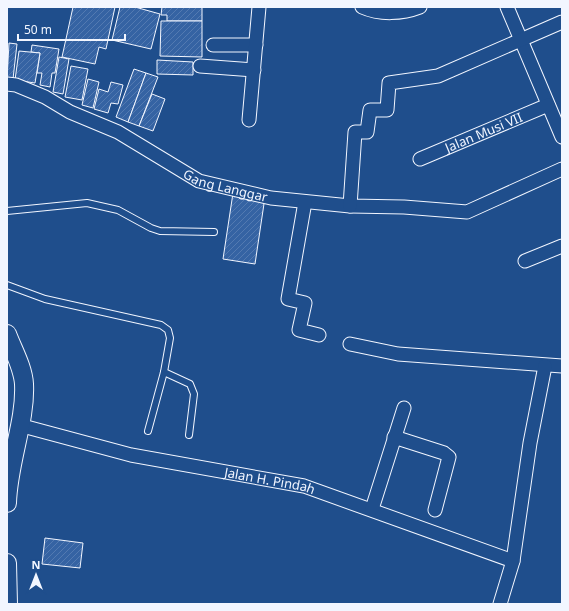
<svg xmlns="http://www.w3.org/2000/svg" width="569" height="611" font-family="'Noto Sans',sans-serif">
<style>
.building{fill:url(#building-hatch);stroke:#f2f6ff}
.lines{fill:none;stroke-linecap:round;stroke-linejoin:round}
.lane-casing{stroke:#f2f6ff;stroke-width:8}
.street-casing{stroke:#f2f6ff;stroke-width:15}
.secondary-casing{stroke:#f2f6ff;stroke-width:20}
.lane{stroke:#1f4e8c;stroke-width:6}
.street{stroke:#1f4e8c;stroke-width:13}
.secondary{stroke:#1f4e8c;stroke-width:18}
.labels{text-anchor:middle;dominant-baseline:central;stroke-width:3;stroke-linejoin:round;paint-order:stroke}
.street-label{font-size:13px;fill:#f2f6ff;stroke:#1f4e8c}
</style>
<defs>
<pattern id="building-hatch" width="6" height="6" patternUnits="userSpaceOnUse"><rect width="6" height="6" fill="#3563a3"/><path d="M-1 1l2-2M0 6l6-6M5 7l2-2" fill="none" stroke="#537ab1"/></pattern>
</defs>
<rect width="100%" height="100%" fill="#1f4e8c"/>
<g class="building">
<path d="M73,7h42l-9,42 -7,-2 -4,17 -33,-7z"/>
<path d="M120,7h15l25,7 -9,35 -39,-9z"/>
<path d="M162,7h40v14h-35v-6h-6z"/>
<path d="M161,21h41v36l-42,-1z"/>
<path d="M9,43l8,1 -4,35h-6z"/>
<path d="M32,45l27,4 -4,24h-3l-2,14 -10,-2 2,-12h-5l3,-20 -9,-1z"/>
<path d="M19,51l21,2 -5,30 -20,-3z"/>
<path d="M59,57l10,2 -6,35 -10,-2z"/>
<path d="M157,60l36,2v13l-36,-1z"/>
<path d="M71,66l17,3 -6,31 -17,-3z"/>
<path d="M134,69l12,4 -18,49 -12,-5z"/>
<path d="M146,73l12,4 -19,49 -11,-4z"/>
<path d="M88,79l11,3 -6,26 -11,-3z"/>
<path d="M111,82l12,3 -5,19 -7,-1 -3,10 -14,-4 5,-20 9,3z"/>
<path d="M152,94l13,5 -12,32 -14,-5z"/>
<path d="M233,193l32,4 -10,67 -32,-5z"/>
<path d="M45,538l38,5 -3,25 -38,-4z"/>
</g>
<g class="lines">
<defs>
<g id="lane">
<path d="M7,211l80,-8 31,7 33,18 9,3 54,1"/>
<path d="M7,285l38,14 116,26 7,5 2,8 -6,34 -16,59"/>
<path d="M164,372l26,12 4,10 -5,41"/>
</g>
<g id="street">
<path d="M362,7c18,8 40,7 58,0"/>
<path d="M507,7l55,130"/>
<path d="M213,45h43"/>
<path d="M200,66l54,4"/>
<path id="s1" d="M7,84l9,1 29,12 25,15 48,20 81,49 72,17 79,8 54,1 63,5 95,-43"/>
<path d="M249,120l10,-113"/>
<path id="s2" d="M420,159l128,-54"/>
<path d="M305,202l-17,97 17,4 -6,27 20,5"/>
<path d="M350,206l5,-74h12l3,-22h17l2,-27 49,-7 124,-54"/>
<path d="M525,261l37,-15"/>
<path d="M350,344l48,10 164,12"/>
<path id="s3" d="M19,425l112,30 173,31 209,75"/>
<path d="M394,437l50,16 5,4 -14,53"/>
<path d="M372,509l32,-101"/>
<path d="M500,604l13,-43 17,-118 15,-77"/>
</g>
<g id="secondary">
<path d="M7,334c6,16 16,33 17,50 2,37 -16,79 -17,119"/>
<path d="M7,563l1,41"/>
</g>
</defs>
<use href="#lane" class="lane-casing"/>
<use href="#street" class="street-casing"/>
<use href="#secondary" class="secondary-casing"/>
<use href="#lane" class="lane"/>
<use href="#street" class="street"/>
<use href="#secondary" class="secondary"/>
</g>
<g class="labels">
<g class="street-label">
<text stroke="none"><textPath href="#s2" startOffset="69">Jalan Musi VII</textPath></text>
<text stroke="none"><textPath href="#s1" startOffset="243">Gang Langgar</textPath></text>
<text stroke="none"><textPath href="#s3" startOffset="257">Jalan H. Pindah</textPath></text>
</g>
</g>
<rect width="569" height="611" fill="none" stroke="#f2f6ff" stroke-width="16"/>
<g transform="translate(36 575)" stroke="#1f4e8c" stroke-width="3" paint-order="stroke">
<path d="M0-3L7 15L0 10L-7 15Z" fill="#f2f6ff"/>
<text y="-6" font-size="11" font-weight="bold" text-anchor="middle" fill="#f2f6ff">N</text>
</g>
<path d="M18 34v6h107v-6" fill="none" stroke="#f2f6ff" stroke-width="2"/>
<text x="24" y="34" font-size="12" fill="#f2f6ff" stroke="#1f4e8c" stroke-width="3" paint-order="stroke">50 m</text>
</svg>
